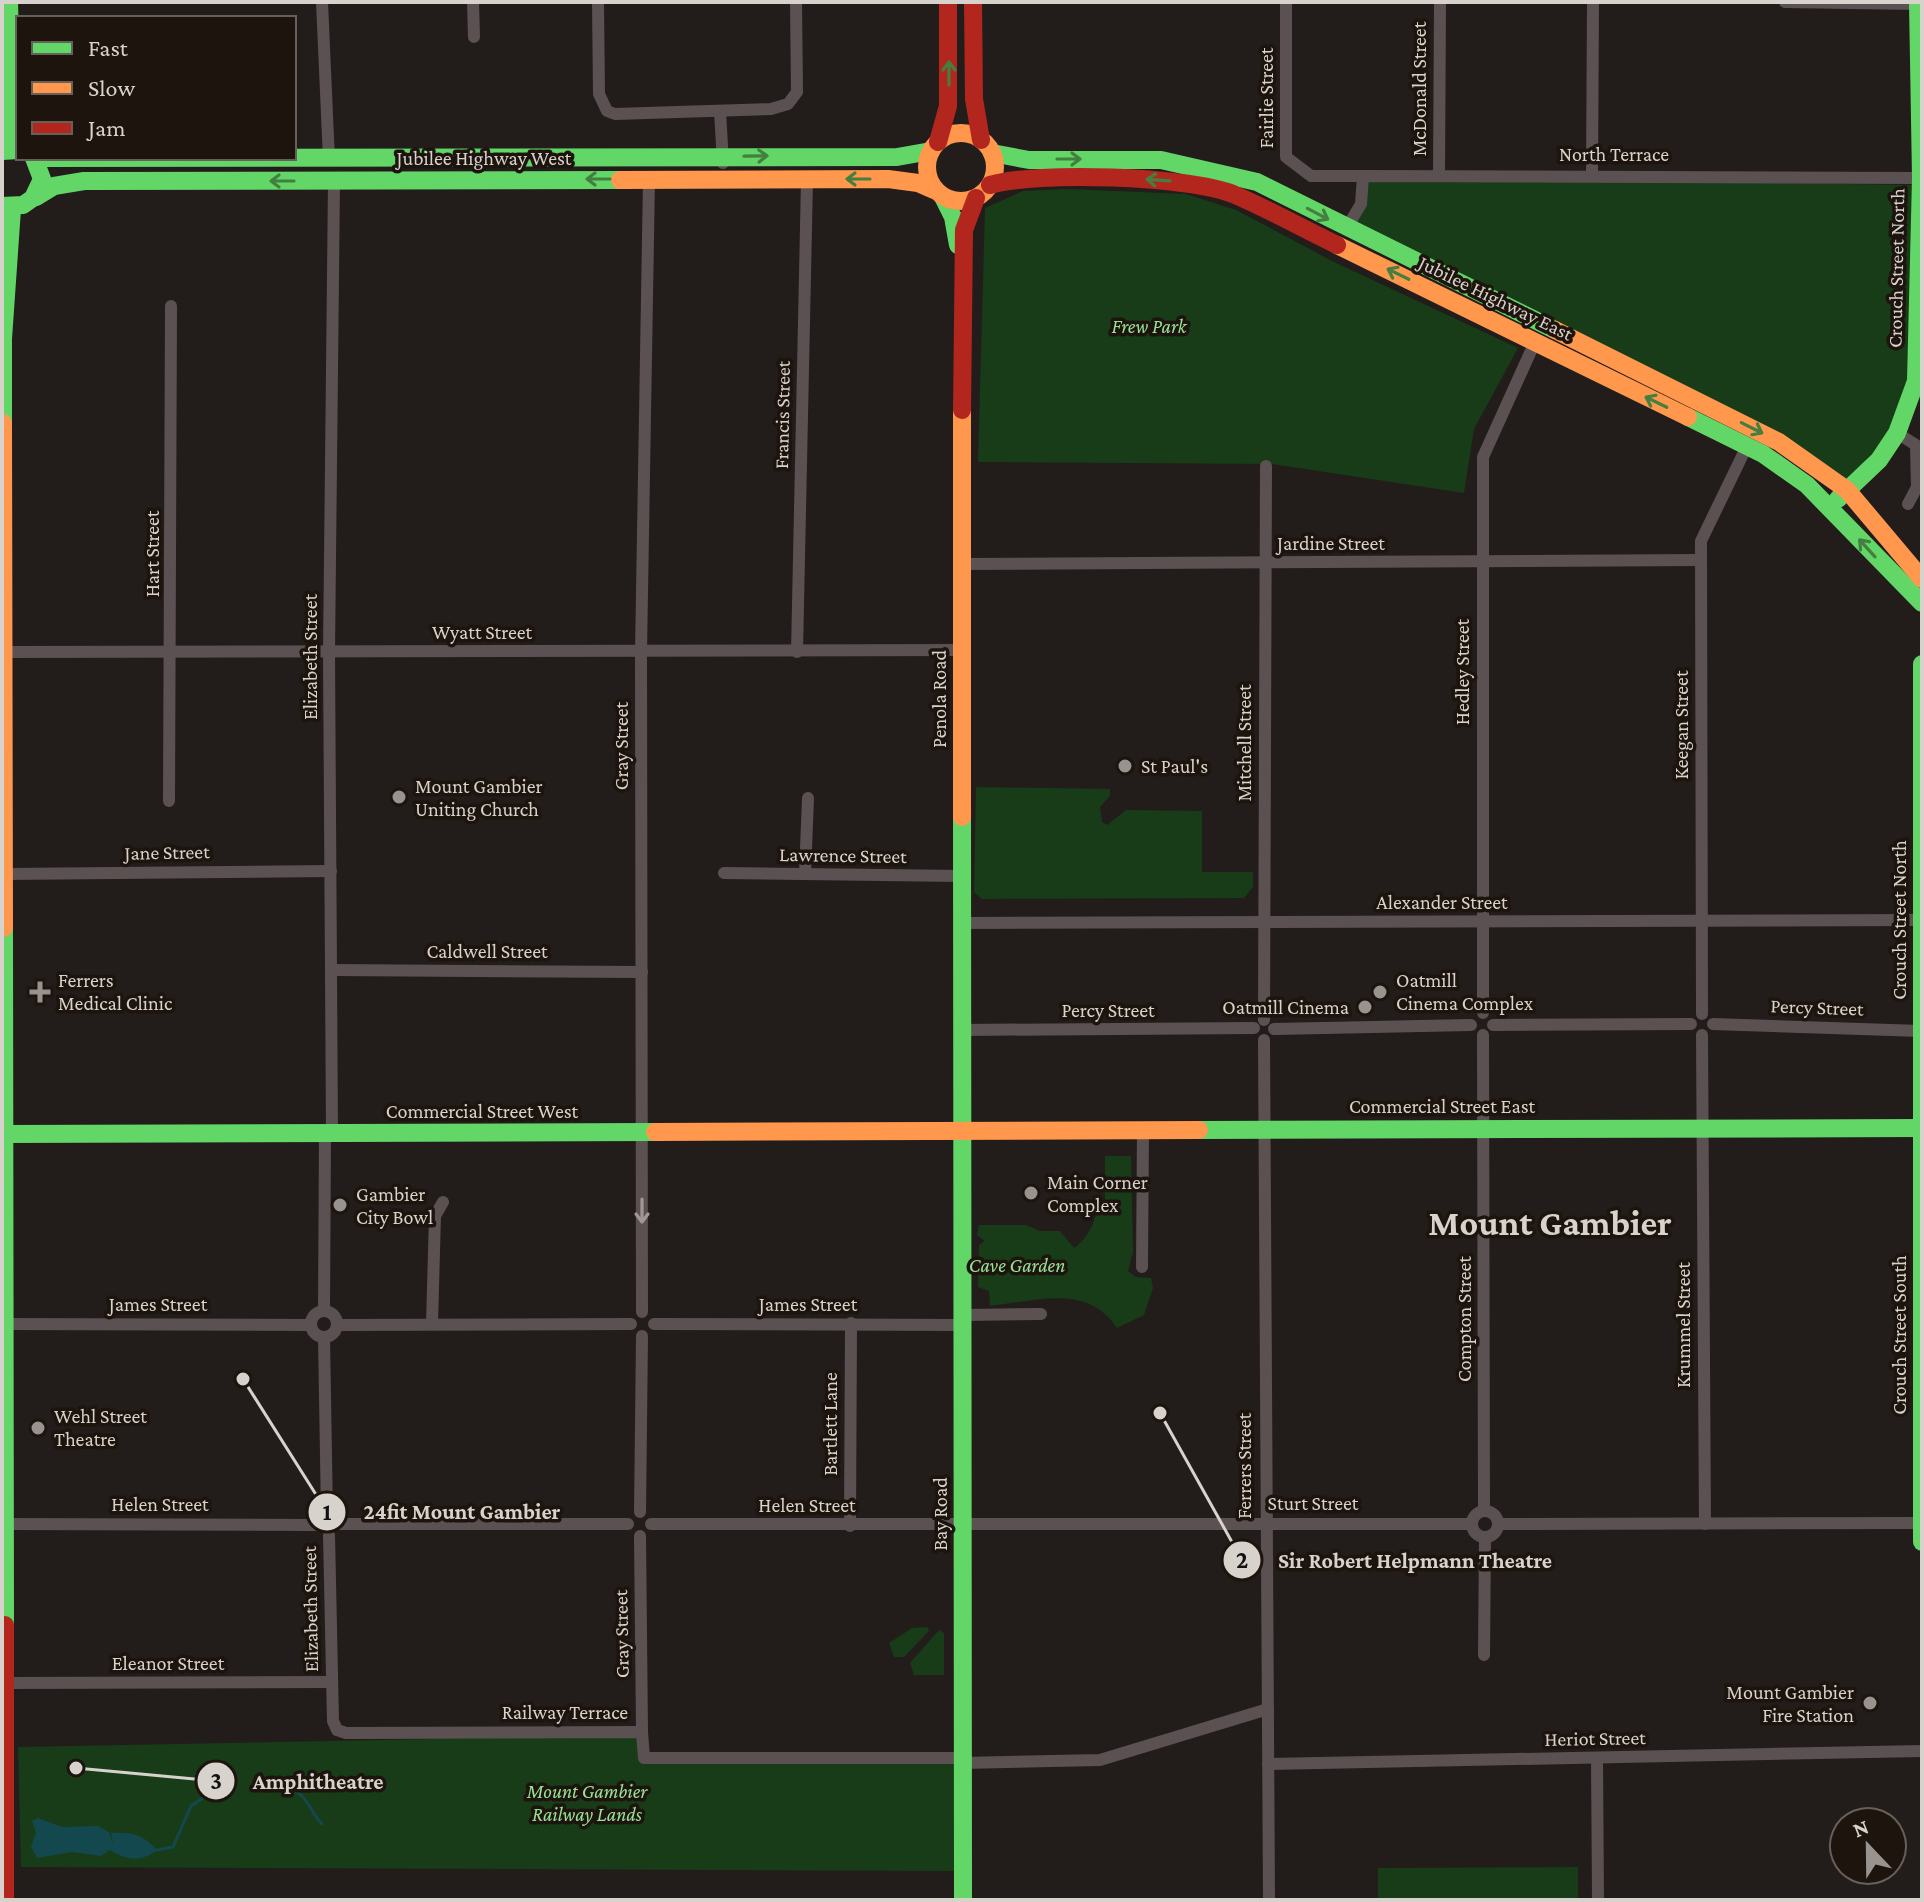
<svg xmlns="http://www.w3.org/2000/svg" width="1924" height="1902" font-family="'Crimson Pro',serif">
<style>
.green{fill:#173c17}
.water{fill:#13484f}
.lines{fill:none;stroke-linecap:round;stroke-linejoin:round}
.stream{stroke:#13484f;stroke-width:3}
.street{stroke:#5b5152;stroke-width:12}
.fast{stroke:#63d668;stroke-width:18}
.slow{stroke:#ff974d;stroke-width:18}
.jam{stroke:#b3261e;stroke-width:18}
.oneway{stroke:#437f3f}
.oneway2{stroke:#a09896}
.poi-dot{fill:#98938e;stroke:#1c140d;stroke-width:3}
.labels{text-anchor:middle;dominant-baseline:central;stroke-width:7;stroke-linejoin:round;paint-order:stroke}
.street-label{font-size:20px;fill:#d8d2cd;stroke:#1c140d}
.park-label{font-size:20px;font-style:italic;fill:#97e296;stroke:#1c140d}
.poi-label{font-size:20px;fill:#d8d2cd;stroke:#1c140d;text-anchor:start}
.town-label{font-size:36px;font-weight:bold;fill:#d8d2cd;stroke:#1c140d}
.leader{fill:none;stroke:#d8d2cd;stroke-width:3}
.callout-dot{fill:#d8d2cd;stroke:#1c140d;stroke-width:3}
.mark-label{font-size:24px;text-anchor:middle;font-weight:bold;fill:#111}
.callout-label{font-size:22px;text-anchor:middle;font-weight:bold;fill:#d8d2cd;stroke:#1c140d;stroke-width:7;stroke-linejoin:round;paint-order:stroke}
</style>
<rect width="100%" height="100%" fill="#221d1a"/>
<g class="green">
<path d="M1591,180l321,5 -1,201 -18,44 -43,52 -496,-256 13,-24 -1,-20z"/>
<path d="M1067,189l119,5 50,16 98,52 184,86 -44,81 -10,64 -192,-29 -294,-2 7,-254 38,-17z"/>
<path d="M976,787l134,2v7l-10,11 2,15 5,3 19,-15 76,1v61h51v15l-9,11 -262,1 -8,-7z"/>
<path d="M1105,1156h26l2,96 -5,19 8,6 15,1 2,10 -9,27 -27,13c-30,-45 -80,-27 -127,-22l-1,-15 -11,-4 1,-42 6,-4 -8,-6 2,-10h47l14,6h20l14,17c14,-9 20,-25 24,-40l7,-3z"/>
<path d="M912,1628l15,-1 2,4 -25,26h-10l-5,-14z"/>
<path d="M939,1630l5,3v42h-30l-4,-12z"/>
<path d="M639,1735l1,27h319l-1,109 -937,-4 -3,-120z"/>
<path d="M1578,1867v33h-200v-32z"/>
</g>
<path class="water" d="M38,1818l24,9 36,-1 11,6 4,12 -2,-11c20,-1 32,1 46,17 -16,13 -31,10 -47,0l-9,6 -29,-4 -35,6 -6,-11 5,-14 -4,-12z"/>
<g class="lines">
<g class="stream">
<path d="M255,1785c16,0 35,0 47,11 8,8 11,19 20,28"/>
<path d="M157,1850l16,-3 18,-41 26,-18"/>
</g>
<g class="street">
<path d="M322,2l7,158"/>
<path d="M473,2l1,35"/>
<path d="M598,2l1,92 8,17 8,3 156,-5 17,-5 9,-12 -1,-90"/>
<path d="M1286,2v155l25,19h52"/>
<path d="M1785,2l133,2"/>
<path d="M720,111l3,52"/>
<path d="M1439,176l1,-174"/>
<path d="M1592,176l1,-174"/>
<path d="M1346,229l15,-25 2,-28 558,2"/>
<path d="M1897,433l19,12 1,42 -9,17"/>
<path d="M961,564l740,-4"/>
<path d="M3,652l958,-2"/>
<path d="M797,652l10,-472"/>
<path d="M169,801l2,-495"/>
<path d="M724,873l238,3"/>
<path d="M4,874l327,-3"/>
<path d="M805,874l3,-76"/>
<path d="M962,923l959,-3"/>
<path d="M332,970l310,2"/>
<path d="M1483,1013v-556l52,-115"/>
<path d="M1702,1014l-1,-473 46,-95"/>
<path d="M1264,1020l2,-554"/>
<path d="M1713,1024l208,7"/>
<path d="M1493,1025l198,-1"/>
<path d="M1274,1029l197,-4"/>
<path d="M962,1030l292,-2"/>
<path d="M1483,1035l1,476"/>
<path d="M1702,1035l3,489"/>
<path d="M1264,1040l5,860"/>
<path d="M332,1134l-3,-482 5,-471"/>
<path d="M1142,1267l1,-138"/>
<path d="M324,1311l1,-178"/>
<circle cx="324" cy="1324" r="13"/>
<path d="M642,1312l-1,-660 8,-473"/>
<path d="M962,1315l79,-1"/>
<path d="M4,1324l307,1"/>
<path d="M432,1324l3,-108 8,-14"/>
<path d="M654,1324l308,1"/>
<path d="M337,1325l294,-1"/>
<path d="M324,1337l3,178"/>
<circle cx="1485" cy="1524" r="13"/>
<path d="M640,1512l2,-176"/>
<path d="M4,1524l312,1"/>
<path d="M336,1524h292"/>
<path d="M651,1524h821"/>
<path d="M1498,1524l424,-1"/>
<path d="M850,1526l1,-203"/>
<path d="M329,1535l4,186 4,9 9,3 296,-1 2,26h318"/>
<path d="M640,1536l2,196"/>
<path d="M1484,1655l1,-118"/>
<path d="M5,1683l327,-1"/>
<path d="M1597,1758l1,142"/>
<path d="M962,1763l138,-3 168,-51"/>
<path d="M1268,1764l654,-13"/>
</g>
<g class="fast">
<path d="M9,2l4,147"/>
<path d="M2,151l16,-1"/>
<path d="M992,153l37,7h132l96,22 298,148"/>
<path d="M34,158l863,-1 34,-6"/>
<path d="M36,197l18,-11 30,-5 536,-1"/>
<path d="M943,197l10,20 5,28"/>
<path d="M2,206l21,-1 10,-7 9,-19 -8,-21"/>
<path d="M1688,417l75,37 44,31 115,118"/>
<path d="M3,423v-84l9,-130"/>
<path d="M1838,499l41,-39 18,-27 19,-52 5,-203 -3,-176"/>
<path d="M1922,664v878"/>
<path d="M962,817l1,1083"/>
<path d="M4,928l1,697"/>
<path d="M1199,1130l723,-2"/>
<path d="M2,1134l653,-2"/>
</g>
<g class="slow">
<circle cx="961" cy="167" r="34"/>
<path d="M620,180l268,-1 30,4 16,7"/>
<path d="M1337,245l351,172"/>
<path d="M1555,330l224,112 68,48 75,89"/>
<path d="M962,410v407"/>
<path d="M3,423l1,505"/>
<path d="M655,1132l544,-2"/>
</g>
<g class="jam">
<path d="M973,2l1,97 7,41"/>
<path d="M938,142l10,-36v-104"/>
<path d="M990,185c47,-14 197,-9 243,9 35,15 69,34 104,51"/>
<path d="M962,410l2,-180 12,-32"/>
<path d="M5,1625v275"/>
</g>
</g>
<defs><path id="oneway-shaft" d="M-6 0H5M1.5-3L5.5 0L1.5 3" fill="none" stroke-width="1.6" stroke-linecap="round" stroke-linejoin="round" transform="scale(2)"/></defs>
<g class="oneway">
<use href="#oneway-shaft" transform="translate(949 73) rotate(-90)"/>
<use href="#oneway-shaft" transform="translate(756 156) rotate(-1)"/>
<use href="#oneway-shaft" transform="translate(1069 159)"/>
<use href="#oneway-shaft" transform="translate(598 179) rotate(-180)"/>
<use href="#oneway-shaft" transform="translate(858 179) rotate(180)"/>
<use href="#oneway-shaft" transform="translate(1158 180) rotate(-176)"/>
<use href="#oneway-shaft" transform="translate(282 181) rotate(-180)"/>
<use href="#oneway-shaft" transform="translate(1318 214) rotate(28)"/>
<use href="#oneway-shaft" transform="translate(1398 274) rotate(-154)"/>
<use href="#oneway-shaft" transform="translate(1656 402) rotate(-154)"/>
<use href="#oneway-shaft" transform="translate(1752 428) rotate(27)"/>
<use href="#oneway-shaft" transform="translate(1867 548) rotate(-132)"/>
</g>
<use class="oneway2" href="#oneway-shaft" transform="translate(642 1211) rotate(90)"/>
<g class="poi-dot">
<circle cx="1125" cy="766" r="8"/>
<circle cx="399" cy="797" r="8"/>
<path d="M36 980h8v8h8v8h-8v8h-8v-8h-8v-8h8z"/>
<circle cx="1380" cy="992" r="8"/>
<circle cx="1365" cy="1007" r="8"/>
<circle cx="1031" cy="1193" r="8"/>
<circle cx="340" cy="1205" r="8"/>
<circle cx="38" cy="1428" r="8"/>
<circle cx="1870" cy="1703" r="8"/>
</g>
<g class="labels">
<g class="street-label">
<text transform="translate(1419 89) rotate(-90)">McDonald Street</text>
<text transform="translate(1266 98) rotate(-90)">Fairlie Street</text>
<text x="1614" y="154">North Terrace</text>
<text x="484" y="158">Jubilee Highway West</text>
<text transform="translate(1896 268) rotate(-89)">Crouch Street North</text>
<text transform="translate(1496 298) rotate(26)">Jubilee Highway East</text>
<text transform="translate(782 415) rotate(-89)">Francis Street</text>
<text x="1331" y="543">Jardine Street</text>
<text transform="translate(152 554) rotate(-90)">Hart Street</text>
<text x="482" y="632">Wyatt Street</text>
<text transform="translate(310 657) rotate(-90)">Elizabeth Street</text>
<text transform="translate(1462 672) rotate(-90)">Hedley Street</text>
<text transform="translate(939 699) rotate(-90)">Penola Road</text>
<text transform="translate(1681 725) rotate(-90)">Keegan Street</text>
<text transform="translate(1244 743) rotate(-90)">Mitchell Street</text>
<text transform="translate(621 746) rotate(-90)">Gray Street</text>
<text transform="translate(167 852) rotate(-1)">Jane Street</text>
<text transform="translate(843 855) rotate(1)">Lawrence Street</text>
<text x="1442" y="902">Alexander Street</text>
<text transform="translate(1899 920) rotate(-90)">Crouch Street North</text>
<text x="487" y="951">Caldwell Street</text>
<text transform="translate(1817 1007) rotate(2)">Percy Street</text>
<text x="1108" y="1010">Percy Street</text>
<text x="1442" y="1106">Commercial Street East</text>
<text x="482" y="1111">Commercial Street West</text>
<text x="158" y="1304">James Street</text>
<text x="808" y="1304">James Street</text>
<text transform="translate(1464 1319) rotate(-90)">Compton Street</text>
<text transform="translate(1683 1325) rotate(-90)">Krummel Street</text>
<text transform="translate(1899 1335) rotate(-90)">Crouch Street South</text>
<text transform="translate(830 1424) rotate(-90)">Bartlett Lane</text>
<text transform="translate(1244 1466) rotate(-90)">Ferrers Street</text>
<text x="1313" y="1503">Sturt Street</text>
<text x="160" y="1504">Helen Street</text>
<text x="807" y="1505">Helen Street</text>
<text transform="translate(940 1514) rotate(-90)">Bay Road</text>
<text transform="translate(310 1609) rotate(-91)">Elizabeth Street</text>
<text transform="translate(621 1634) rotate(-91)">Gray Street</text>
<text x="168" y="1663">Eleanor Street</text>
<text x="565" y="1712">Railway Terrace</text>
<text transform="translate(1595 1738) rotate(-1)">Heriot Street</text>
</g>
<g class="park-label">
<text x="1149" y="326">Frew Park</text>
<text x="1017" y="1265">Cave Garden</text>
<text x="587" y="1791">Mount Gambier<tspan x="587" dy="23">Railway Lands</tspan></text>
</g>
<g class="poi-label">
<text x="1141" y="766">St Paul's</text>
<text x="415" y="786">Mount Gambier<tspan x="415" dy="23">Uniting Church</tspan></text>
<text x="58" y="980">Ferrers<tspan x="58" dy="23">Medical Clinic</tspan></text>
<text x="1396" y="980">Oatmill<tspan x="1396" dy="23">Cinema Complex</tspan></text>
<text x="1349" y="1007" text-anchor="end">Oatmill Cinema</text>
<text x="1047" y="1182">Main Corner<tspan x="1047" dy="23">Complex</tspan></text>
<text x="356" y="1194">Gambier<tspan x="356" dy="23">City Bowl</tspan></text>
<text x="54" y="1416">Wehl Street<tspan x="54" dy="23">Theatre</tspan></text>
<text x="1854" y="1692" text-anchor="end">Mount Gambier<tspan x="1854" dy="23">Fire Station</tspan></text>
</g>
<g class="town-label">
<text x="1550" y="1223">Mount Gambier</text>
</g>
</g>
<path class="leader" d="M243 1379L327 1512M1160 1413L1242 1560M76 1768L216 1781"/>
<g class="callout-dot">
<circle cx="243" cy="1379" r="8"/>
<circle cx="1160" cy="1413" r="8"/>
<circle cx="76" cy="1768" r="8"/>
<circle cx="327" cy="1512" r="20"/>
<circle cx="1242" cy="1560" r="20"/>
<circle cx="216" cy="1781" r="20"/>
</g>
<g class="mark-label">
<text x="327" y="1520">1</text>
<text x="1242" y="1568">2</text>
<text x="216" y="1789">3</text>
</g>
<g class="callout-label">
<text x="462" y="1519">24fit Mount Gambier</text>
<text x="1415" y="1568">Sir Robert Helpmann Theatre</text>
<text x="318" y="1789">Amphitheatre</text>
</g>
<rect width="1924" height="1902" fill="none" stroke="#d8d2cd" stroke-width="8"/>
<rect x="16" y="16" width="280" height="144" fill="#1c140d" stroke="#67605a" stroke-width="2"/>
<rect x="32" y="42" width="40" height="12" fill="#63d668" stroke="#67605a" stroke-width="2"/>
<text x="88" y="56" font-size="24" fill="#d8d2cd">Fast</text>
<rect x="32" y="82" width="40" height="12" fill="#ff974d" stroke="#67605a" stroke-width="2"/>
<text x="88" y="96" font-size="24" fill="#d8d2cd">Slow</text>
<rect x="32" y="122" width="40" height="12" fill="#b3261e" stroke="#67605a" stroke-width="2"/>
<text x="88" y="136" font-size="24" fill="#d8d2cd">Jam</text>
<g transform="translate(1868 1846) rotate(338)"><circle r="38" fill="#1c140d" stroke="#67605a" stroke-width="2"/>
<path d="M0-6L14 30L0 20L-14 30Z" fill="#98938e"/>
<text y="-12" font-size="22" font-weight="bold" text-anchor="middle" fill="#d8d2cd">N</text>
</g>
</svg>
